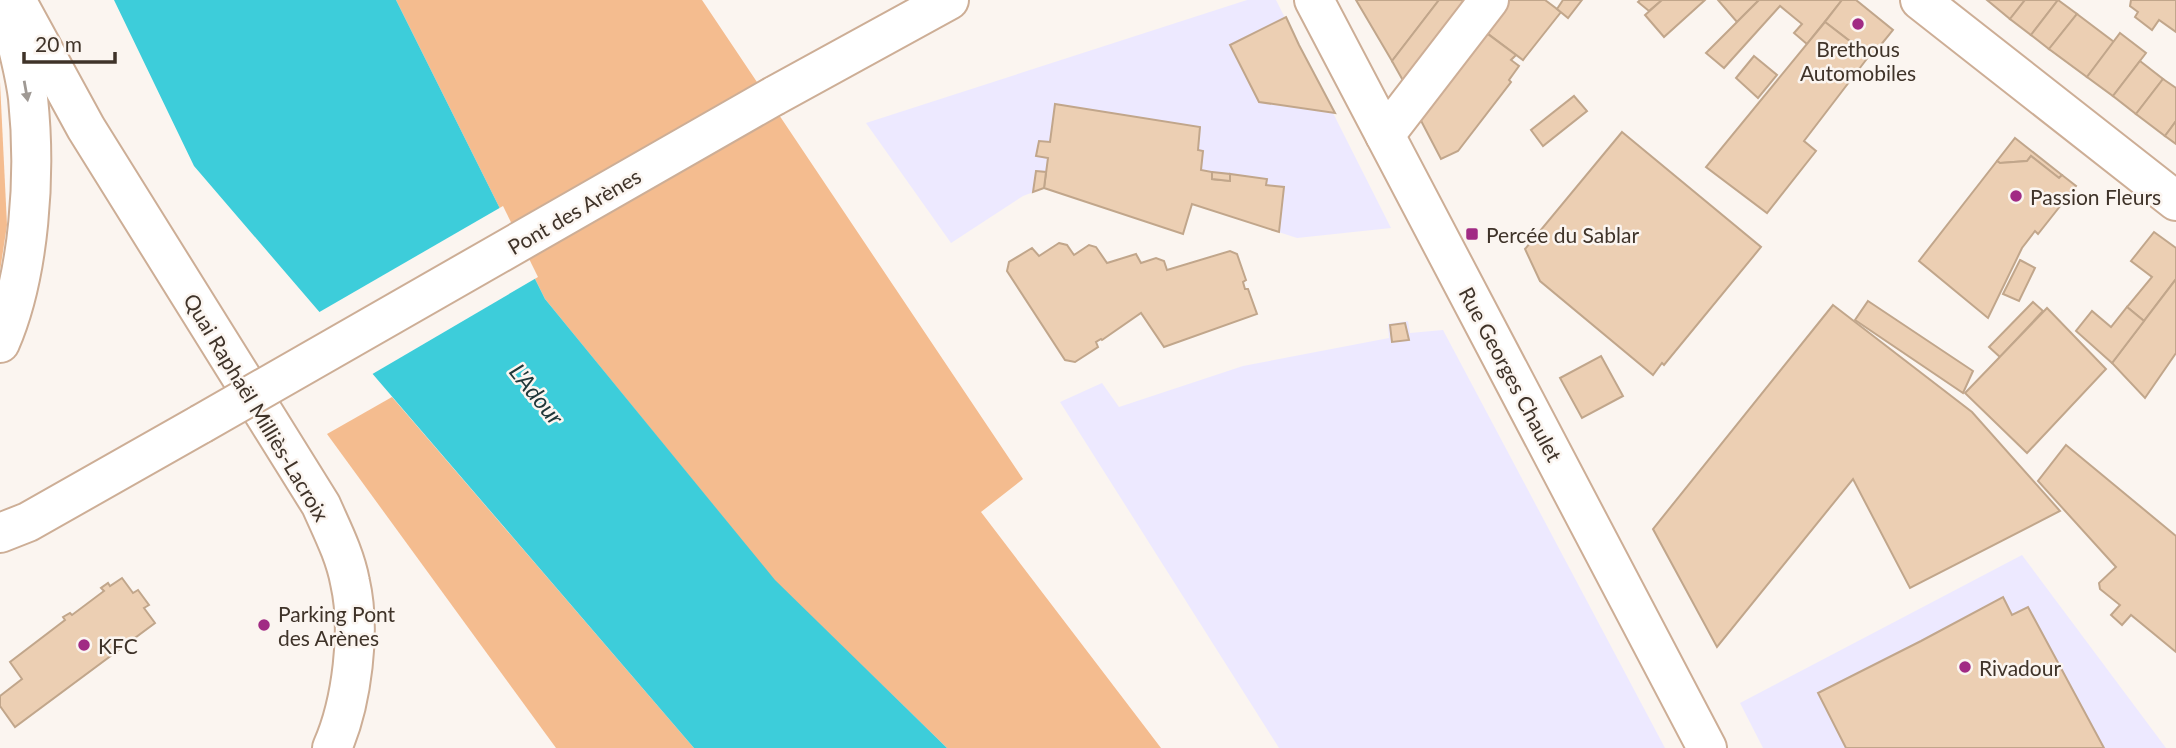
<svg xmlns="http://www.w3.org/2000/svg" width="2176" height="748" font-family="Lato,sans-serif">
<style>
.commercial{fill:#ede9ff}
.green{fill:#f4bc8f}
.water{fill:#3dcdda}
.pier{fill:#fbf5f0}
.building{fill:#eccfb3;stroke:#c1a68b;stroke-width:2}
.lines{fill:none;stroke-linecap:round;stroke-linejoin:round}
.minor-casing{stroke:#cdae96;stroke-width:42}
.major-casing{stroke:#cdae96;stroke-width:42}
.minor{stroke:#fff;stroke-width:38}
.major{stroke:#fff;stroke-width:38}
.major-bridge-casing{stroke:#cdae96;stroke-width:42;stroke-linecap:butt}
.major-bridge{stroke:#fff;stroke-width:38}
.oneway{fill:#9f9994}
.poi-dot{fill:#a12b84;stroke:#fbf5f0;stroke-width:2.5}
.labels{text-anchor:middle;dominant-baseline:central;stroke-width:5;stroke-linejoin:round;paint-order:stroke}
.poi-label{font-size:21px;fill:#3f3329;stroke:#fbf5f0;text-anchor:start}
.street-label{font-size:21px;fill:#3f3329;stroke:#fbf5f0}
.water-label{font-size:23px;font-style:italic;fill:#20383a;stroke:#fbf5f0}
</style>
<rect width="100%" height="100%" fill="#fbf5f0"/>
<g class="commercial">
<path d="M1247,0h29l115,228 -94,10 -105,-34 -148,-16 -21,8 -72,47 -85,-120z"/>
<path d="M1408,321l2,12 33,-3 222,418h-386l-219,-346 42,-19 17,24 124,-41 146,-28 -1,-14z"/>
<path d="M2022,555l144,193h-403l-23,-45z"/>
</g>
<g class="green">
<path d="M396,0h306l321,479 -42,33 180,236h-214l-172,-167 -230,-282z"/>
<path d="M0,82l7,143 -7,46z"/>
<path d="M392,397l302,351h-138l-229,-314z"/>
</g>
<path class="water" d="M114,0h282l149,299 230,281 172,168h-253l-500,-582z"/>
<path class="pier" d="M503,206l35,71 -169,99 -53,-62z"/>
<g class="building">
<path d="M1356,0h83l-47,61z"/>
<path d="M1439,0h43l-72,93 -18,-32z"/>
<path d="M1506,0h39l16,12 -38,48 -40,-30z"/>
<path d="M1582,0l-14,18 -11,-9 6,-9z"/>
<path d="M1640,0h22l-13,11 -11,-9z"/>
<path d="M1662,0h43l-41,37 -19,-22z"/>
<path d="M1718,0h41l-22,22z"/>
<path d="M1759,0h83l-35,44 -13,-11 8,-9 -22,-18 -56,62 -18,-15z"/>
<path d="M1842,0h14l37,30 -22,27 -46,-35z"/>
<path d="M1987,0h38l-15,19z"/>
<path d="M2025,0h33l-27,35 -21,-16z"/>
<path d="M2058,0l19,14 -28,35 -18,-14z"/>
<path d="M2131,0h45v32l-17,-12 -7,10 -17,-13 3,-5 -8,-6z"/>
<path d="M2077,14l37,28 -27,35 -38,-28z"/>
<path d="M1286,17l13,28 36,68 -76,-11 -29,-57z"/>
<path d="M1825,22l44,34 -65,85 12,10 -49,62 -61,-46z"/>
<path d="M1481,29l35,26 -5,5 8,6 -10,14 2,2 -53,69 -17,8 -24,-46z"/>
<path d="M2120,33l26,20 -33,43 -26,-19z"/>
<path d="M1754,56l23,19 -19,23 -22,-20z"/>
<path d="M2140,61l23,18 -27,35 -23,-18z"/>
<path d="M2163,79l13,9v33l-11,15 -29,-22z"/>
<path d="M1574,96l13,15 -44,35 -12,-16z"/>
<path d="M1055,104l145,23 -2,23 5,1 -2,19 11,2v7l18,2v-7l37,5 -1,6 18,2 -5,45 -87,-28 -9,30 -139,-46 4,-30 -12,-2 3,-15 11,1z"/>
<path d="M2176,121v23l-11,-8z"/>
<path d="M1622,132l139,115 -97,118 -2,-2 -9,12 -113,-94 -15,-32z"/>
<path d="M2015,138l47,37 -3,3 -28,-22 -4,5 -27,2 -3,-2z"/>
<path d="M2031,156l28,22 3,-3 14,11 -38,48 -3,-3 -13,17 -34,70 -69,-57 78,-100 3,2 27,-2z"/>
<path d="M1036,171l10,1 -2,16 -11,4z"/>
<path d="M1212,172l18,2v7l-18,-2z"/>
<path d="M2154,232l22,16v31l-32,42 -17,-14 25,-30 -21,-16z"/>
<path d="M1059,243l8,2 7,10 15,-10 7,2 11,16 29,-9 5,9 15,-5 8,3 3,9 63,-19 7,3 9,26 -3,2 2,7h3l9,25 -93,33 -23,-34 -39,27 -1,-1 -5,3 2,5 -23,15 -10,-2 -58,-89 2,-9 23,-14 7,8z"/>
<path d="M2020,260l15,8 -16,33 -16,-7z"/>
<path d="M2176,279v74l-31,45 -33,-35z"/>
<path d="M1868,301l105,70 -10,22 -108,-73z"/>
<path d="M2033,302l10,9 -43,46 -11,-10z"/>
<path d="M1833,305l139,107 88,99 -150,77 -57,-109 -136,168 -64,-118z"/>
<path d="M2127,307l17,14 -32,42 -36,-32 16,-20 19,16z"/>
<path d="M2047,308l59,61 -79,84 -62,-60z"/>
<path d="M1405,323l4,17 -17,2 -2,-17z"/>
<path d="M1601,356l22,40 -41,22 -22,-40z"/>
<path d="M2066,445l110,91v116l-45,-37 -9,10 -11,-10 9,-10 -20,-16 -1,-6 17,-16 -78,-86z"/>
<path d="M122,578l11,15 5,-3 11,15 -5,3 11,15 -140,104 -15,-21v-10l22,-17 -12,-17 55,-42 -2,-3 7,-4 2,2 32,-24 -3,-3 7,-5 2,3z"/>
<path d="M2003,597l9,18 16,-8 76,141h-258l-28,-55 103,-52z"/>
</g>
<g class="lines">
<defs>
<g id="minor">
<path d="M16,0l70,128 235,377c11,25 24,50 29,77 11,48 2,121 -18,166"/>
<path d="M1385,135l104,-135"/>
<path d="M0,343c30,-69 36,-170 28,-245 -3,-26 -11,-53 -17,-79"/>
</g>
<g id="major">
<path d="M1314,0l393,748"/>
<path d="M1920,0l256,201"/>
<path d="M774,96l175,-96"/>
<path d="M0,533l28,-11 173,-98"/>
</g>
</defs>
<use href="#minor" class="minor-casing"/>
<use href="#major" class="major-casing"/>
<use href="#minor" class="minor"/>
<use href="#major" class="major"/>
<defs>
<path id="major-bridge" d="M201,424l573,-328"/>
</defs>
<use href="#major-bridge" class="major-bridge-casing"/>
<use href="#major-bridge" class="major-bridge"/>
</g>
<defs><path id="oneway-solid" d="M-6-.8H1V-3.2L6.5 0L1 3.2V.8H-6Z" transform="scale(1.75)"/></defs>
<use class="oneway" href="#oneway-solid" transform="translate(26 91) rotate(80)"/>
<g class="poi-dot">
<circle cx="1858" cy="24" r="7"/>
<circle cx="2016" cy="196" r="7"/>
<rect x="1465" y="227" width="14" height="14" rx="3.5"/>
<circle cx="264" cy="625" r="7"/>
<circle cx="84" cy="645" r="7"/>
<circle cx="1965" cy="667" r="7"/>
</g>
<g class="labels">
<g class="poi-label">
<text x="1858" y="48" text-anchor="middle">Brethous<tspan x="1858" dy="24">Automobiles</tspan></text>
<text x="2030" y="196">Passion Fleurs</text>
<text x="1486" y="234">Percée du Sablar</text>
<text x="278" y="613">Parking Pont<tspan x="278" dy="24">des Arènes</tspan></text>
<text x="98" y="645">KFC</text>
<text x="1979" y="667">Rivadour</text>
</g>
<g class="street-label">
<text transform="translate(574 211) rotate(-30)">Pont des Arènes</text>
<text transform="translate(1511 374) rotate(62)">Rue Georges Chaulet</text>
<text transform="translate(257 407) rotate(59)">Quai Raphaël Milliès-Lacroix</text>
</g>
<g class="water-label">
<text transform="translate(537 394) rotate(51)">L'Adour</text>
</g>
</g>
<path d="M24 52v10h91v-10" fill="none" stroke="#3f3329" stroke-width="3.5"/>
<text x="35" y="52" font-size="21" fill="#3f3329" stroke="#fbf5f0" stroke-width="5" paint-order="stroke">20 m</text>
</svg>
